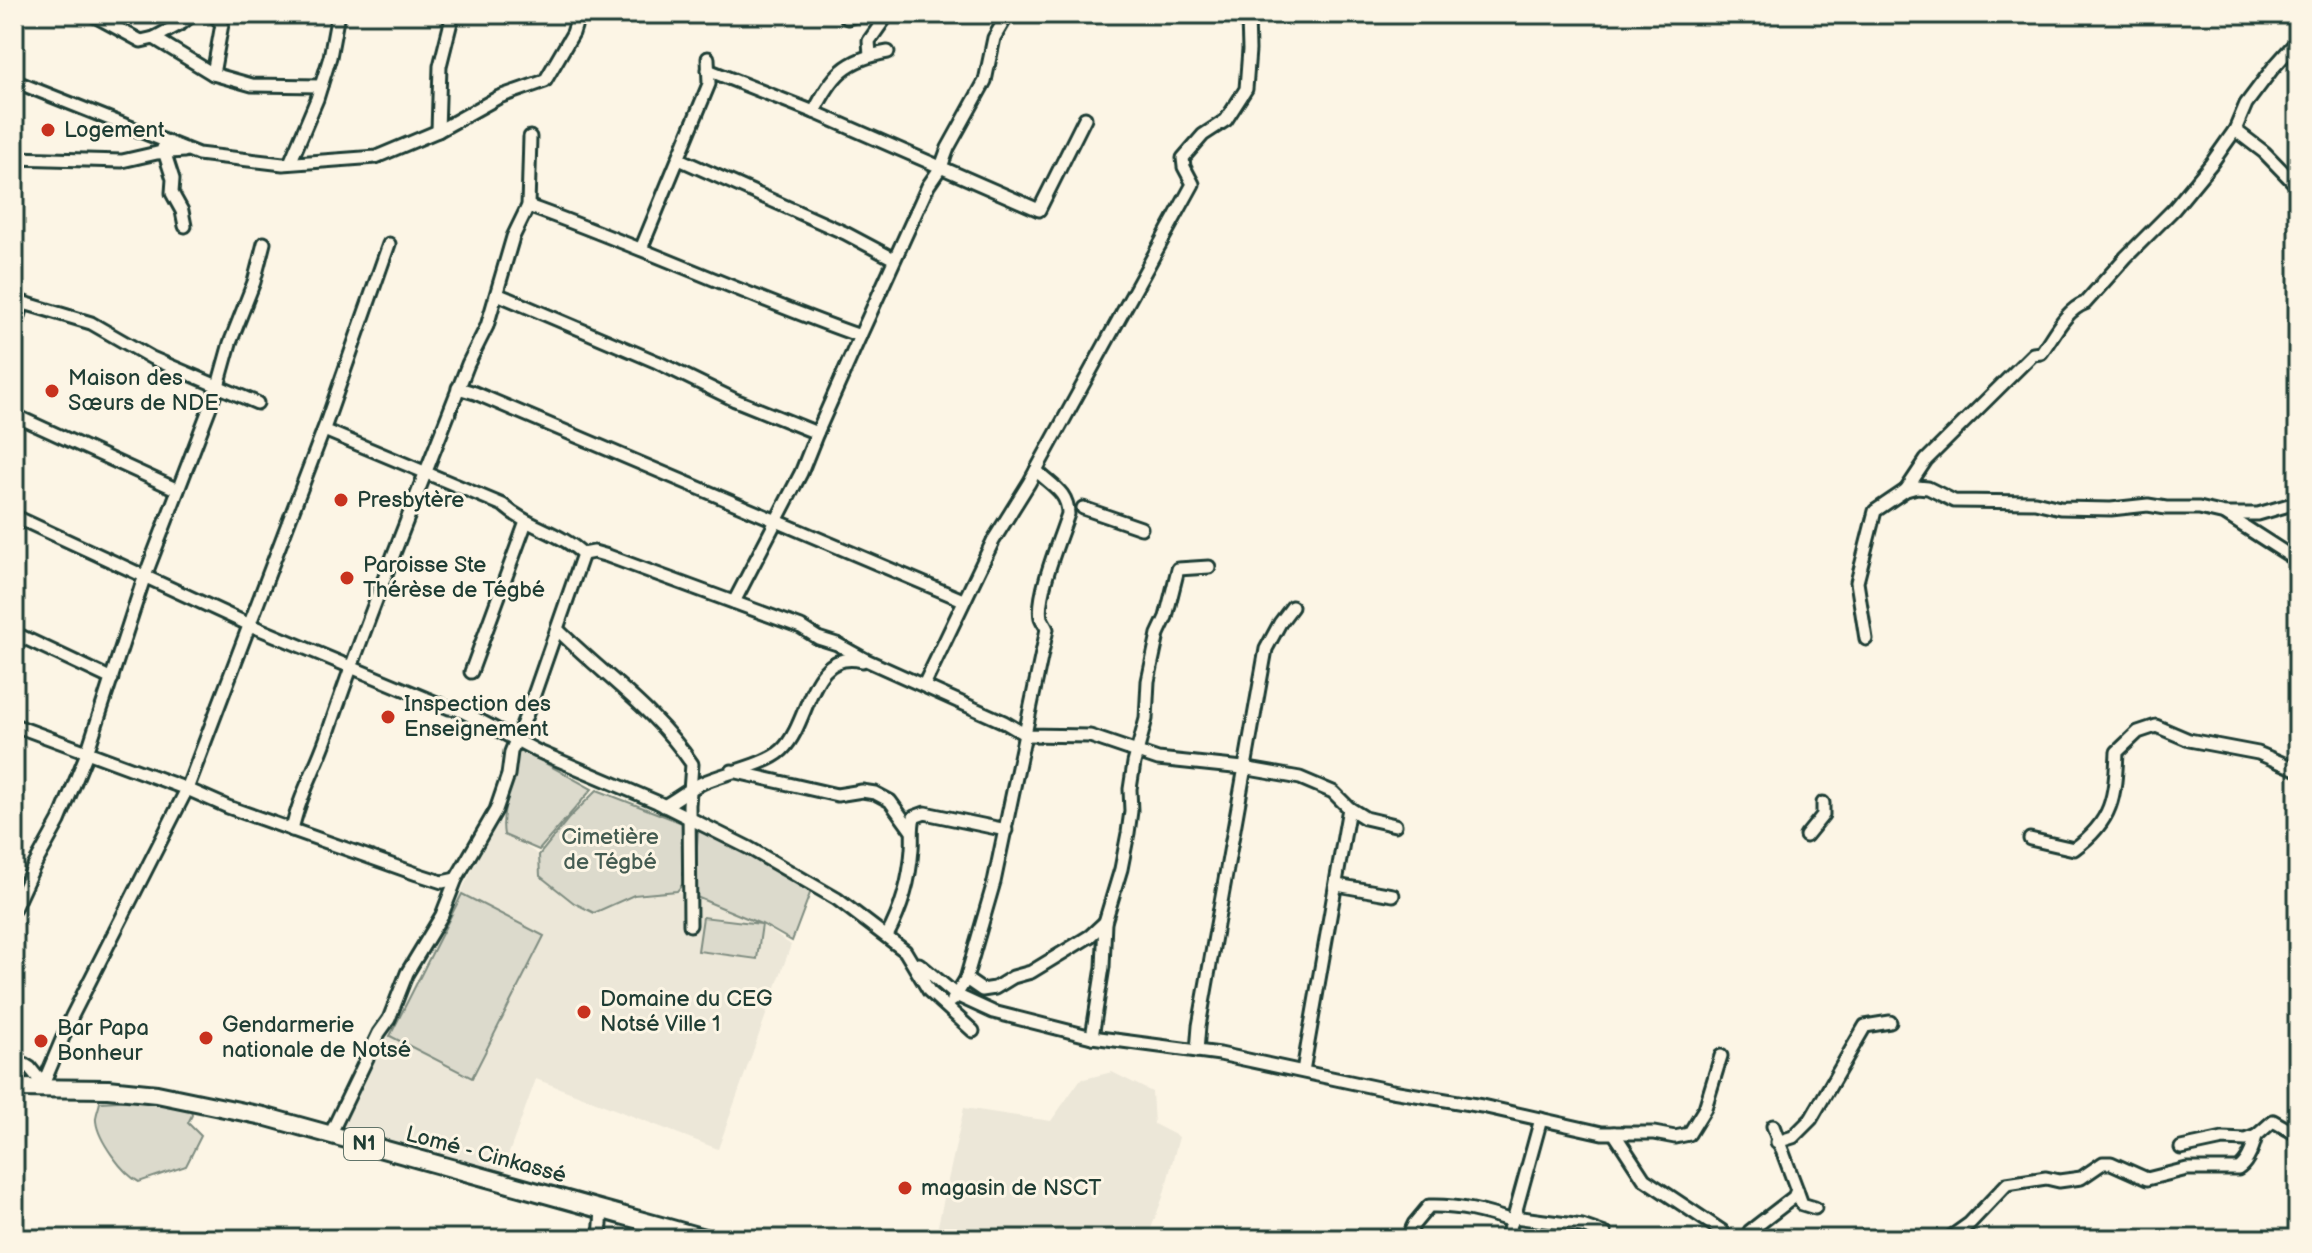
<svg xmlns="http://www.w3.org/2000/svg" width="2312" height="1253" font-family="'Balsamiq Sans',sans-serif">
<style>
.built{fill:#ece7d8}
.green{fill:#dcdacc;stroke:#7e8c80;stroke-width:2}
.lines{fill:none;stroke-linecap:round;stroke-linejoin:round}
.minor-casing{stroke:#1f3d34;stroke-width:17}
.highway-casing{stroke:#1f3d34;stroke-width:22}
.minor{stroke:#fcf5e5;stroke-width:11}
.highway{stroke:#fcf5e5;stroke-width:16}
.poi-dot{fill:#c8321e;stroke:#fcf5e5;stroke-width:3}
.labels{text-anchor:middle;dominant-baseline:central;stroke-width:6;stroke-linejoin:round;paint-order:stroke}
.shield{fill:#fcf5e5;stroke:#617469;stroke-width:2}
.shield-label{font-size:20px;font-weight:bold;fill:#1f3d34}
.poi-label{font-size:22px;fill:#1f3d34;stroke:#fcf5e5;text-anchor:start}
.park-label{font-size:22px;fill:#455c52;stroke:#fcf5e5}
.street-label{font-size:22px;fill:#1f3d34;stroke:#fcf5e5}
</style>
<rect width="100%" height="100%" fill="#fcf5e5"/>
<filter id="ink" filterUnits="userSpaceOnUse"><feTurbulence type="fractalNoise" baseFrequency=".0125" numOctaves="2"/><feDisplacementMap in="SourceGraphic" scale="16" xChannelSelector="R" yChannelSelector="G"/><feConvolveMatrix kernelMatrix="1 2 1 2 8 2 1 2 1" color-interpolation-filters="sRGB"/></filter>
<g filter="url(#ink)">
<g class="built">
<path d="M498,819l21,23 20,13 2,21 53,37 33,-15 47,-7 20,5 67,28 30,21 -73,204 -182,-70 -35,96 -159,-48z"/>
<path d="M1112,1072l40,20 2,32 25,13 -16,60 -16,42h-212l29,-131 87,13 29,-41z"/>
</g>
<g class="green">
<path d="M516,747l76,42 -53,61 -35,-15c-5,-30 14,-58 12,-88z"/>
<path d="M597,790l88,34v57l-8,10 -43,4 -40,18 -20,-10 -34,-27 -1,-21 29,-36z"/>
<path d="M698,829l114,59 -20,53 -30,-17 -5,35 -59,-8 5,-34 58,7 -67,-28z"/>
<path d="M462,894l82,42 -72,142 -82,-42z"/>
<path d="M137,1100l54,8 1,7 -4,8 13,13 -15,30 -47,16c-16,-8 -41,-42 -43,-61 -1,-5 3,-13 4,-19z"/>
</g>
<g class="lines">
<defs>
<g id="minor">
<path d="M91,14l50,27 13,-3 59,36 39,11 69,1"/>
<path d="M213,14l9,10 -9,50"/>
<path d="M1091,14l3,2"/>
<path d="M847,18l15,-4"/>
<path d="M154,38l28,-15 11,-9"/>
<path d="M870,55l-1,-14 19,-27"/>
<path d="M708,70l106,42 225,98 46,-92"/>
<path d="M14,81l184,73 85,10 93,-7 62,-26 61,-34 46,-16 28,-48 6,-19"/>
<path d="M814,112c18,-37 32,-53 74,-60"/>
<path d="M2235,130l29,22 34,35"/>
<path d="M438,131l2,-65 13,-52"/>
<path d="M163,148l10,31 -1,14 10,18 3,15"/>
<path d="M14,158l108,3 35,-8 27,-2"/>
<path d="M679,159l166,74 49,26"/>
<path d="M290,163l27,-64 13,-42 8,-43"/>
<path d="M528,206c112,40 219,90 332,130l68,-150 13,-19 7,-19 37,-67 9,-43 14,-24"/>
<path d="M641,249l68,-165 -1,-26"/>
<path d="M497,294l160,68 78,38 82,33 -16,40 -67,129"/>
<path d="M14,300l77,23 61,35 105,45"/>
<path d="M14,334l9,-32"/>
<path d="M458,388l17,5 488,207"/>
<path d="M14,415l164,75"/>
<path d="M324,430l179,75c24,22 57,27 80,49l11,-2 14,4 193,71 17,11 19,6 29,16 138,62 22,13 64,1 68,23 85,9 57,10 33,14 16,16 16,10 30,7"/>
<path d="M817,433l43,-97"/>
<path d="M1906,490l20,-30 107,-106 8,-1c12,-16 24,-43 44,-50l41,-46 48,-48 37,-45 24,-34 11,-26 27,-36 25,-28"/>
<path d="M1083,508l58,20"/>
<path d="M2226,514h32l31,-9 9,1"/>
<path d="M14,516l236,109 199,83 9,1 79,42 120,51 92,46 88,51 68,52 24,40 44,40"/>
<path d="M557,629c45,45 99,81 135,135l-3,41 1,120"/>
<path d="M14,633l98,46"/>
<path d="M1866,639l-9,-57 18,-71 31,-21 11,-3 11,1 26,13 81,1 25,6 51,1 37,-4 18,3h33l26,6 73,47"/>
<path d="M471,672l55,-150"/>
<path d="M924,685l69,-144 36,-58 164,-299 -9,-17 -1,-9 20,-23 23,-15 20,-31 3,-39 -1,-32 4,-4"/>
<path d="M14,725l173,64 41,18 189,67 25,8 14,-3"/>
<path d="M732,771l105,24 25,-4 13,2 15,8 21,29"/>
<path d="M664,806c13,-7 25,-17 38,-23 22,-10 64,-18 80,-33 29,-28 27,-102 80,-89"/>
<path d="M292,830c7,-33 23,-60 34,-91 43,-127 94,-251 142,-375l19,-38 26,-89 15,-31 2,-69"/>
<path d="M1806,836l17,-21v-12"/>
<path d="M2030,839l44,10c39,-28 41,-52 43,-97l21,-20 18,-6 33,14 69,13 40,17"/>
<path d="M1337,885l56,10"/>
<path d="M14,909l19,-41 26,-47 28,-68 55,-169 76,-198 12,-43 24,-61 10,-39"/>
<path d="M887,936c14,-26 23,-57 25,-87 1,-11 -1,-21 2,-32l11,-4 81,17"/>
<path d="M919,964l37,31 37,17 99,25 128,17 172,37 90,15 120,27h52l21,4 14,-3 16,-26 16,-52"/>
<path d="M966,979l16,11 13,-2 18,-11 18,-5 59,-36 15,-14"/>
<path d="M953,1000l13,-21 28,-97 53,-253c0,-1 -6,-10 -6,-11 -5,-23 19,-80 27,-104 0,-23 -18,-29 -32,-44"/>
<path d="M1092,1037l11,-70 2,-45 16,-53 7,-36 3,-22 -1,-22 4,-26 12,-44 2,-38 10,-47 8,-17 12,-48 31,-2"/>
<path d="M1197,1051l2,-25 67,-377 14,-26 12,-16"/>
<path d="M14,1058l16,10 12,15"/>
<path d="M1303,1071l46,-263"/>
<path d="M42,1087l30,-71 115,-227 138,-363 64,-182"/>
<path d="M1614,1133l30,46 78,52 4,8"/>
<path d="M330,1135l49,-102 10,-14 18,-46 35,-58 14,-36 40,-69 12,-35 3,-23 19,-46 53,-152"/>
<path d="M1777,1142l16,-5 18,-18 54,-93 25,-4"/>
<path d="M2181,1148l42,-9 23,1 10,-4 17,-15 25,14"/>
<path d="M1797,1190l5,14 13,4"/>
<path d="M1514,1217l68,9 23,8"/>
<path d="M600,1239l2,-30"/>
<path d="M1407,1239l7,-15 15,-18c30,-1 56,6 83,15"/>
<path d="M1505,1239l9,-22 27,-98"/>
<path d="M1746,1239l4,-8 44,-34 3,-7 -24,-64"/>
<path d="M1948,1239l21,-15 38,-40 39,-6 13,3 22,-3 22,-15h8l36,16 40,-10h51c10,-6 15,-21 18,-33"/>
</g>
<path id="highway" d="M14,1088l94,1 49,5 106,22 445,123"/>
</defs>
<use href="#minor" class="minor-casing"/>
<use href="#highway" class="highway-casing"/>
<use href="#minor" class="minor"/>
<use href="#highway" class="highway"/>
</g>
</g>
<g class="poi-dot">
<circle cx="48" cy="130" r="8"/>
<circle cx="52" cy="391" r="8"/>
<circle cx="341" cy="500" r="8"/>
<circle cx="347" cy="578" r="8"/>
<circle cx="388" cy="717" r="8"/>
<circle cx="584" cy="1012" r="8"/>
<circle cx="206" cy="1038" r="8"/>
<circle cx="41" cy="1041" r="8"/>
<circle cx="905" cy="1188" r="8"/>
</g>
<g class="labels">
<rect class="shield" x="344" y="1128" width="40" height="32" rx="6"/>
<g class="shield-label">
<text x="364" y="1144">N1</text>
</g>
<g class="poi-label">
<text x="64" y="130">Logement</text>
<text x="68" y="378">Maison des<tspan x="68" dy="25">Sœurs de NDE</tspan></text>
<text x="357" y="500">Presbytère</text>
<text x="363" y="565">Paroisse Ste<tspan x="363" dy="25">Thérèse de Tégbé</tspan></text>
<text x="404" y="704">Inspection des<tspan x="404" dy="25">Enseignement</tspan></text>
<text x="600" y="999">Domaine du CEG<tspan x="600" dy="25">Notsé Ville 1</tspan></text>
<text x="222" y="1025">Gendarmerie<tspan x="222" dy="25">nationale de Notsé</tspan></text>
<text x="57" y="1028">Bar Papa<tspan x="57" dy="25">Bonheur</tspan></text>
<text x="921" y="1188">magasin de NSCT</text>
</g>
<g class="park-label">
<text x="610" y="837">Cimetière<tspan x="610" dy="25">de Tégbé</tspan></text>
</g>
<g class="street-label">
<text transform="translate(486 1155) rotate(15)">Lomé - Cinkassé</text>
</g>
</g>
<rect width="2312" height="1253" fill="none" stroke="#fcf5e5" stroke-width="48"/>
<rect x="24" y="24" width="2264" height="1205" fill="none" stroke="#1f3d34" stroke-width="3" filter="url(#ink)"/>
</svg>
